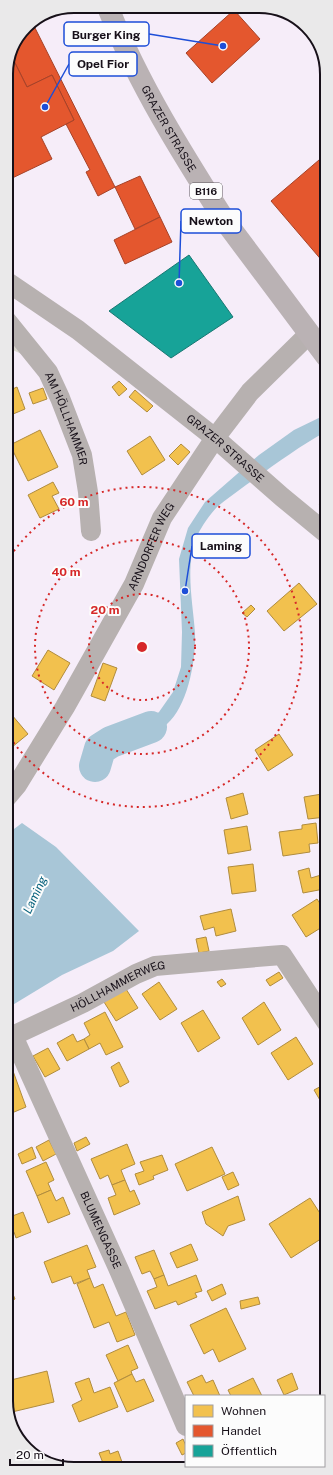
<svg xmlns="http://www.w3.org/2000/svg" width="333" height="1475" font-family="'Public Sans',sans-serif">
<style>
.green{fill:#d9d6ce}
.water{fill:#a8c6d7}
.homes{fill:#f2c14e;stroke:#b08c3e}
.shops{fill:#e4572e;stroke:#a64228}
.public{fill:#17a398;stroke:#177772}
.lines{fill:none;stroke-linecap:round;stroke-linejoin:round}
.river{stroke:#a8c6d7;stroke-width:32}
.minor{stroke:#b7b1b0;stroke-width:20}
.primary{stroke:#bab2b4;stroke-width:22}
.ring{fill:none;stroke:#d62828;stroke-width:2;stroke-dasharray:2 4}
.labels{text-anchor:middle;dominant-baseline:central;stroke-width:4;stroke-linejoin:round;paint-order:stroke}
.shield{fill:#fcfcfc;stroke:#5c575d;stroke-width:1}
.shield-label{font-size:10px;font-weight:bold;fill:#171019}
.street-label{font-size:11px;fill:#171019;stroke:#fcfcfc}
.water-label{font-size:12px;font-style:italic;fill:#06617c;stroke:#fcfcfc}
.rim{fill:none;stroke:#171019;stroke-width:2}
.centre{fill:#d62828;stroke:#fcfcfc;stroke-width:2}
.ring-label{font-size:12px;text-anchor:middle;font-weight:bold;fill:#d62828;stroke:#fcfcfc;stroke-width:4;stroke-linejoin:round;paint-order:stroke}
.leader{fill:none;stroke:#1d4ed8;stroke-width:1.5}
.callout-dot{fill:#1d4ed8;stroke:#fcfcfc;stroke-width:1.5}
.callout{fill:#fcfcfc;stroke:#1d4ed8;stroke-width:1.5}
.callout-label{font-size:12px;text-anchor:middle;font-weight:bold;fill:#171019}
</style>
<rect width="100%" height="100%" fill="#f6edf9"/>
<g class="green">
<path d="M270,8h6l34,21 3,7z"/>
<path d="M6,332l20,24 -20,-9z"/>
</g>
<g class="water">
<path d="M327,414v17c-29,16 -54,35 -81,54 -9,7 -20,14 -29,22 -6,6 -15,19 -19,27 -14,31 -5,67 -3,99 1,27 -7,73 -28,91 -15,13 -37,18 -55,23l-4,-13 37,-11 14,-11 14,-20 8,-25 1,-35 -3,-73 9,-31 17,-26 54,-47 35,-25z"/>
<path d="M22,823l34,24 83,84 -26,20 -51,24 -56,34v-174z"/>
</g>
<g class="homes">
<path d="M119,381l8,8 -8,7 -7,-9z"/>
<path d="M17,387l8,22 -19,8v-25z"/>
<path d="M43,388l4,11 -14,5 -4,-11z"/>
<path d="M135,390l18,16 -6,6 -18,-15z"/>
<path d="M40,430l18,37 -30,14 -18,-36z"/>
<path d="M150,436l15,24 -23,15 -15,-24z"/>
<path d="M181,444l9,8 -12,13 -9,-9z"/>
<path d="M53,482l6,11 -7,3 7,13 -19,9 -12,-23z"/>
<path d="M327,498v15l-8,-9z"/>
<path d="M299,583l18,21 -33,27 -17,-20z"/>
<path d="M251,605l4,4 -8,8 -5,-4z"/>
<path d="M48,650l22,13 -16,27 -22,-14z"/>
<path d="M103,663l14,5 -12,33 -14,-5z"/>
<path d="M6,708l22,26 -22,18z"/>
<path d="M279,734l14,21 -25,16 -13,-21z"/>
<path d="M243,793l5,21 -17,5 -5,-21z"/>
<path d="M322,794l4,23 -18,2 -4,-22z"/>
<path d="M316,823l2,20 -9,1 1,8 -27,4 -4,-24 23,-3v-4z"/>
<path d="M247,826l4,24 -23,4 -4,-24z"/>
<path d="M253,864l3,27 -24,3 -4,-27z"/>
<path d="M309,868l2,10 10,-3 3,14 -21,4 -5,-22z"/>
<path d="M317,899l10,15v10l-21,13 -14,-22z"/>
<path d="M231,909l5,22 -20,5 -2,-9 -10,3 -4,-14z"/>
<path d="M206,937l3,14 -10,2 -3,-14z"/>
<path d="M279,972l4,6 -13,8 -4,-6z"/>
<path d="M222,979l4,5 -5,3 -4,-5z"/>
<path d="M159,982l18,27 -17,11 -18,-26z"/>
<path d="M126,989l12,19 -22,13 -12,-19z"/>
<path d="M264,1002l17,28 -23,15 -16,-27z"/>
<path d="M203,1010l17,28 -22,14 -17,-29z"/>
<path d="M105,1012l18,35 -17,8 -6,-12 -11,6 -5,-10 6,-4 -6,-12z"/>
<path d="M73,1034l4,8 7,-3 5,10 -22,12 -10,-18z"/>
<path d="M296,1037l17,27 -25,16 -17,-27z"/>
<path d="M48,1048l12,21 -15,8 -12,-21z"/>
<path d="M119,1062l10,20 -9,5 -9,-20z"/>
<path d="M13,1071l13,36 -19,8 -1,-41z"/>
<path d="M327,1083v29l-13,-22z"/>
<path d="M86,1137l4,7 -13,7 -3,-8z"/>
<path d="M49,1140l7,14 -13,7 -7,-14z"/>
<path d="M127,1144l8,20 -14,6 4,10 -13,5 -4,-10 -8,4 -9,-20z"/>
<path d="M32,1147l4,11 -14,6 -4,-10z"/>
<path d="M212,1147l13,27 -38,17 -12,-27z"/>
<path d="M162,1155l6,15 -15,6 1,3 -15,6 -4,-11 9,-3 -4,-9z"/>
<path d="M46,1162l8,18 -6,3 3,7 -14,6 -11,-25z"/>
<path d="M233,1172l6,13 -11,5 -6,-13z"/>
<path d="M125,1180l5,12 4,-2 6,14 -26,11 -6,-17 8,-3 -4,-10z"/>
<path d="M51,1190l5,11 7,-4 7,17 -22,9 -11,-27z"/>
<path d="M238,1196l7,24 -17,6 -5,10 -17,-12 -4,-12z"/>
<path d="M310,1198l17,26v11l-36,23 -22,-34z"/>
<path d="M23,1212l8,20 -15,6 -2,-6 -7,3v-17z"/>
<path d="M191,1244l7,16 -21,8 -7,-15z"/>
<path d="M87,1245l9,22 -9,3 3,8 -16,6 -3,-8 -19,7 -8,-21z"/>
<path d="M154,1250l10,25 -10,4 -4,-8 -8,3 -7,-17z"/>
<path d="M164,1275l4,11 28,-11 6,16 -7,2 2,4 -19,8 -2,-4 -21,8 -8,-18 10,-4 -3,-8z"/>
<path d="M90,1278l4,10 9,-4 13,32 10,-4 9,23 -18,7 -8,-20 -15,6 -17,-44z"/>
<path d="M7,1280l8,19 -8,4z"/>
<path d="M222,1284l4,10 -14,7 -5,-10z"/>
<path d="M258,1297l2,7 -19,5 -1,-8z"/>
<path d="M327,1300v21l-6,-19z"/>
<path d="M226,1308l20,41 -27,13 -6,-13 -9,5 -14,-29z"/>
<path d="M128,1345l10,23 -7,3 1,3 -14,7 -12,-26z"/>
<path d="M47,1371l7,31 -42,10 -5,-22v-9z"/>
<path d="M292,1373l6,16 -14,6 -7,-15z"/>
<path d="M132,1374l4,8 8,-3 10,22 -27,11 -13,-29z"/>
<path d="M202,1375l4,8 7,-3 7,16h-26l-7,-14z"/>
<path d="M89,1378l5,15 16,-6 8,20 -39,15 -7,-17 10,-5 -7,-17z"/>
<path d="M253,1378l9,18h-31l-3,-6z"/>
<path d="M183,1439l3,7v7l-4,2 -6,-12z"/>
<path d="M109,1450l1,4 8,-3 4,11 -7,3 1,3h-11l-6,-15z"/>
<path d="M160,1465l1,3h-11z"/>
</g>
<g class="shops">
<path d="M234,10l26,29 -48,44 -26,-30z"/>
<path d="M32,22l83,165 -17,9 -12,-24 4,-2 -24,-46 8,-4 -22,-45 -25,12 -15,-30 14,-31z"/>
<path d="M12,57l15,30 25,-12 22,45 -33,17 11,22 -46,22v-111z"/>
<path d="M326,154v107l-2,2 -53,-62z"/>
<path d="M140,176l20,41 -25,12 -20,-42z"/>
<path d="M160,217l12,25 -47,22 -11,-24z"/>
</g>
<path class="public" d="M189,255l44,62 -62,41 -62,-47z"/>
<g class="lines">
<path class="river" d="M95,766l5,-17 11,-7 40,-15"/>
<g class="minor">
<path id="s1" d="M6,281l72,49 137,108 67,59 45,37"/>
<path id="s2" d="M6,320l42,52 12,26 22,57 6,37 3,39"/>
<path id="s3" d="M6,798l11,-13 48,-78 69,-123 28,-66 53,-80 35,-46 59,-58"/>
<path id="s4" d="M13,1036l106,234 67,156"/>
<path id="s5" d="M6,1039l77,-36 53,-29 19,-8 114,-10 13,-1 45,68"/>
<path d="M203,1466l1,2"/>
</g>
<path class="primary" id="s6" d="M109,10c30,75 73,143 116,211l101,135"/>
</g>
<g class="ring">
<circle cx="142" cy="647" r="53"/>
<circle cx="142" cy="647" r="107"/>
<path d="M7 561A160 160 0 1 1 7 733"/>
</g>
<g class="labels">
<rect class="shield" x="190" y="183" width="32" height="16" rx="3"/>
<g class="shield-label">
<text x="206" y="191">B116</text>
</g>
<g class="street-label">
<text stroke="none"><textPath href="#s6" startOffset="133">GRAZER STRASSE</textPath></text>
<text stroke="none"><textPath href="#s2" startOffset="117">AM HÖLLHAMMER</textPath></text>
<text stroke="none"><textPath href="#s1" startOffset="276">GRAZER STRASSE</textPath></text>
<text stroke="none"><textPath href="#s3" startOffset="291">ARNDORFER WEG</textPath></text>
<text stroke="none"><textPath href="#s5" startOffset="124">HÖLLHAMMERWEG</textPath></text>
<text stroke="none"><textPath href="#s4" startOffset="213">BLUMENGASSE</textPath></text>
</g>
<g class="water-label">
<text transform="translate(35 895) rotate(-65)">Laming</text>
</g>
</g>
<path d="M0 0H333V1475H0ZM74 13H259A61 61 0 0 1 320 74V1401A61 61 0 0 1 259 1462H74A61 61 0 0 1 13 1401V74A61 61 0 0 1 74 13Z" fill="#eae9ea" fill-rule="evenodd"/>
<path class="rim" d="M74 13H259A61 61 0 0 1 320 74V1401A61 61 0 0 1 259 1462H74A61 61 0 0 1 13 1401V74A61 61 0 0 1 74 13Z"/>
<circle cx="142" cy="647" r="6" class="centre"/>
<g class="ring-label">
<text x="74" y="506">60 m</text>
<text x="66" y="576">40 m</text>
<text x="105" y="614">20 m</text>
</g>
<path class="leader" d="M223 46L149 34M45 107L69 64M179 283L181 221M185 591L192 546"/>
<g class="callout-dot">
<circle cx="223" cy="46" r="4"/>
<circle cx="45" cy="107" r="4"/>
<circle cx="179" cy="283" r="4"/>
<circle cx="185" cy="591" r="4"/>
</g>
<g class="callout">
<rect x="64" y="22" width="85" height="24" rx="4"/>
<rect x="69" y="52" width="68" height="24" rx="4"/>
<rect x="181" y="209" width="60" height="24" rx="4"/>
<rect x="192" y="534" width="58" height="24" rx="4"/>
</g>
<g class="callout-label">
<text x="106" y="39">Burger King</text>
<text x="103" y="68">Opel Fior</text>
<text x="211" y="225">Newton</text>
<text x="221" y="550">Laming</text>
</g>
<rect x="185" y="1395" width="140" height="72" fill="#fcfcfc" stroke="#a09ea1"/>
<rect x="193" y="1405" width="20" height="12" fill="#f2c14e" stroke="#a09ea1"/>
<text x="221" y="1415" font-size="12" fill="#171019">Wohnen</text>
<rect x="193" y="1425" width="20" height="12" fill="#e4572e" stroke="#a09ea1"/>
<text x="221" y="1435" font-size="12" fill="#171019">Handel</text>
<rect x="193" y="1445" width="20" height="12" fill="#17a398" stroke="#a09ea1"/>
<text x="221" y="1455" font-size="12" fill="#171019">Öffentlich</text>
<path d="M10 1459v6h53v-6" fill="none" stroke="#171019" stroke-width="2"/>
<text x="16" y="1459" font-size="12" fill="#171019" stroke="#fcfcfc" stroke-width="3" paint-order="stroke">20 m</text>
</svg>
